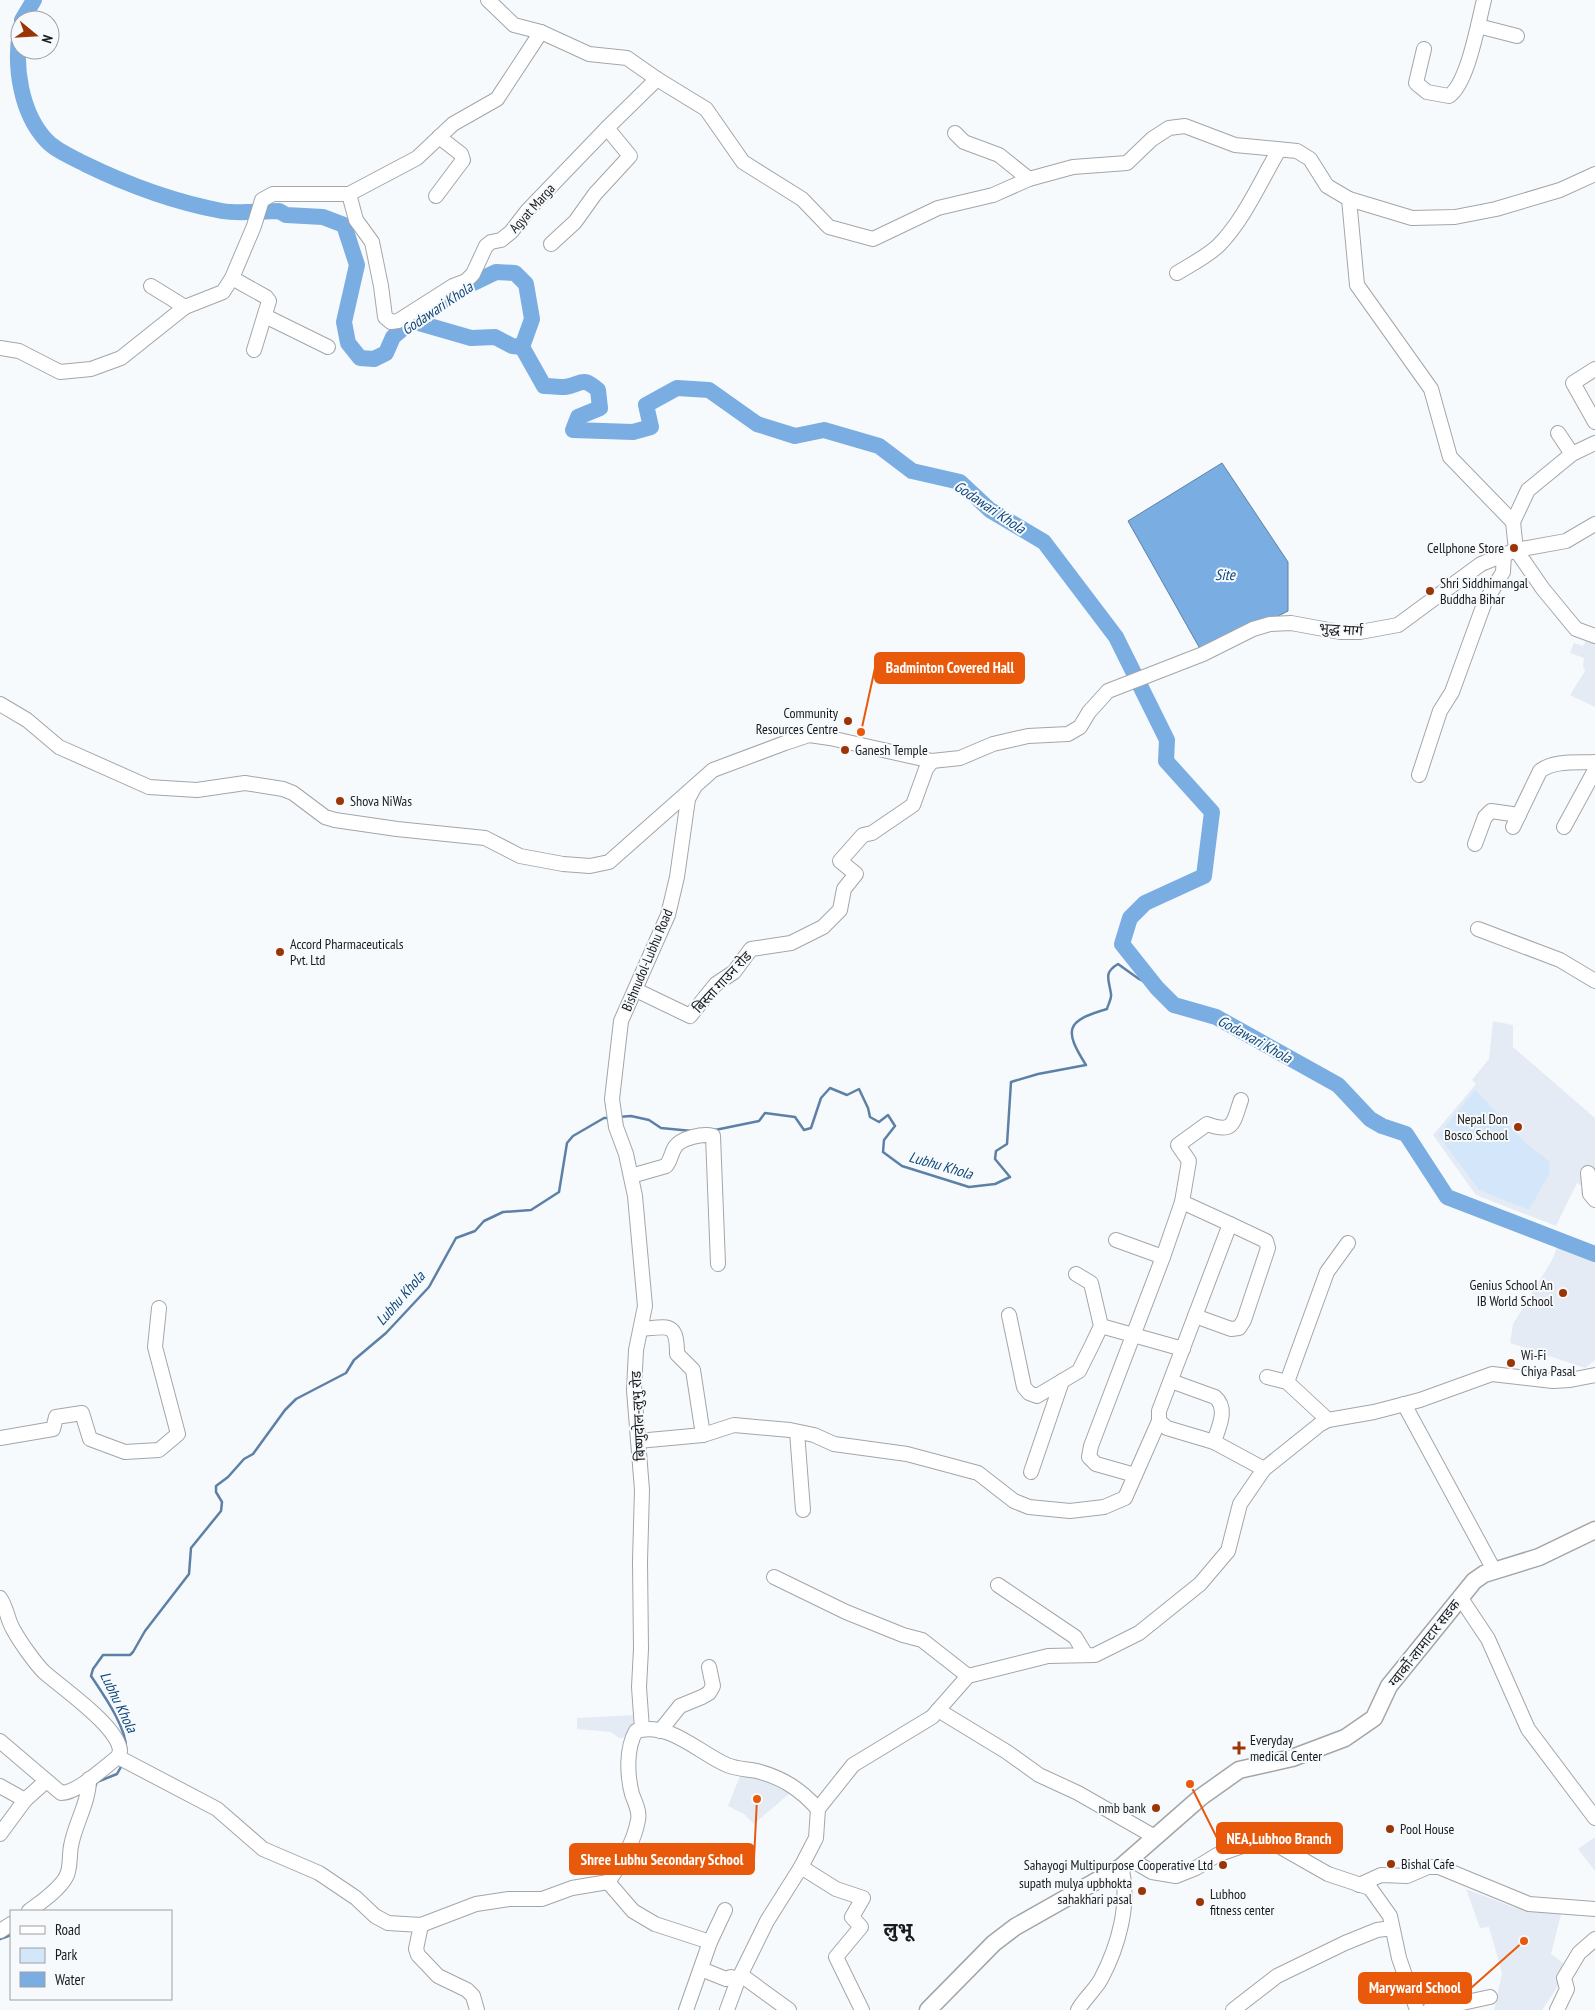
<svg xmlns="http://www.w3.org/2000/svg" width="1595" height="2010" font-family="'PT Sans Narrow','Noto Sans Devanagari',sans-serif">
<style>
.built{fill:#e4ebf4}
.green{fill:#d4e6fa}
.water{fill:#7aade2;stroke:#5d81a6}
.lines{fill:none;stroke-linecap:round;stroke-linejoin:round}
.stream{stroke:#5d81a6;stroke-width:2.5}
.river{stroke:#7aade2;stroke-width:16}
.minor-casing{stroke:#a3a6a9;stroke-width:16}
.major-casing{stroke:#a3a6a9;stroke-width:19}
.minor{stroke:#fff;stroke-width:14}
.major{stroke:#fff;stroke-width:16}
.poi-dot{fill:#9b3506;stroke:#f7fafd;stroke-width:2}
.labels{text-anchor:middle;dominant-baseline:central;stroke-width:4;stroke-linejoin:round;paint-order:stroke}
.street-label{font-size:14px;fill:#191a1b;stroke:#f7fafd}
.poi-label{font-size:14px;fill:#191a1b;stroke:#f7fafd;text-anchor:start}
.water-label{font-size:15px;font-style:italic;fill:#104879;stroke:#f7fafd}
.district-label{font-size:19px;font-weight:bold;fill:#191a1b;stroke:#f7fafd}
.leader{fill:none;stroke:#e8590c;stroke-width:2}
.callout-dot{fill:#e8590c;stroke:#f7fafd;stroke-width:2}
.callout{fill:#e8590c;stroke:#e8590c;stroke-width:2}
.callout-label{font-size:15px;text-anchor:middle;font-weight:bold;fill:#fff}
</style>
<rect width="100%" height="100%" fill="#f7fafd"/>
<g class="built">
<path d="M1587,639l8,3v65l-25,-12 15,-24 -2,-5 1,-8 -14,-5 4,-10 9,3z"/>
<path d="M1493,1021l20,4v22l82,71v83l-4,5 -10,-12 1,-8 -5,-3 -21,43 -80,-31 -43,-60 43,-51 -4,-4 17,-21z"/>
<path d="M1557,1247l38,14v99l-10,8 -75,-25 3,-19 39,-64z"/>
<path d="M634,1715l-2,22 -13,1 -8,-6 -34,-3v-11z"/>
<path d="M740,1776h16l22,7 12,10 -36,31 -10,-10 -16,-8z"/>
<path d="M1595,1837v34l-17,-22z"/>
<path d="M1466,1889l47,18 48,7 -10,40 19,14 -28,42h-48l8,-37 -13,-46 -9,1z"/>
</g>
<path class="green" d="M1475,1090l52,54 23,18 -1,12 -20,36 -50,-20 -41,-55z"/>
<path class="water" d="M1222,463l66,99v49l-85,43 -75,-133z"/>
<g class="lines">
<g class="stream">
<path d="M618,1117l13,-1 18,4 12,8 31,3"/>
<path d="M715,1130l44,-9 6,-8 30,4 9,13 7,-2 10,-30 9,-10 17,7 12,-6 9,19 2,9 9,5 9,-7 7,11 -11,14 -1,12 19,14 67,21 26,-3 15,-7 -15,-18 1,-8 11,-7 4,-62 27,-8 48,-9c-22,-35 -21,-44 21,-56 1,-5 5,-10 4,-15 -2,-15 -8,-21 7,-30l21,15 18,9"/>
<path d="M126,1751c2,-22 -23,-57 -35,-75l2,-7 10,-14h27l3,-3 12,-21 44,-57 2,-26 30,-37 1,-9 -6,-10v-6l12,-9 16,-18 9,-5 32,-44 11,-11 50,-26 8,-13 32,-27 43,-46 27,-49 19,-7 9,-10 19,-9 28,-2 28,-18 8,-49 6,-7 31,-18h6"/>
<path d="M94,1789l3,-7 20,-8 5,-9"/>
<path d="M0,1939l11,-4"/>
</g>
<g class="river">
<path d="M22,20l12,-20"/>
<path d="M20,32c-6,35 1,81 26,108 10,11 26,17 39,24 43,21 89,38 137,47 17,3 39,0 57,0l7,4 37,2 21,8 13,40 -13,57 4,21 12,15 14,1 12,-6 7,-16 19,-16 49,-32 35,-17 19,1 11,11 6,35 -10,28 22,39c6,0 14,1 21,1 17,-2 16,-12 33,3l2,18 -22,9 -5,13 60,2 18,-5 -5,-22 31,-17 32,2 48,34 38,12 29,-6 55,16 33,25 48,11 30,28 54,32 72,95 51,103 -1,21 46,51 -8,64 -59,27 -15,15 -8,26 35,44 17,17 42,12 122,68 32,34 12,7 24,8 41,63 148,57"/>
<path d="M412,321l59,17 24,-1 17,9 10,1"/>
</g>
<defs>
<g id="minor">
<path d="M488,0l26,25 27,7 48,22 38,4 30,21 49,30 37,53 59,37 27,28 44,12 65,-31 55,-13 36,-16 44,-12 54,-4 25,-24 17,-11 16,-2 50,19 62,6 13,8 17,27 22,13 8,86 74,104 19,68 63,65 3,28 27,39 33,40 19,7"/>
<path d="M1478,26l39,10"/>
<path d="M1424,49l-8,34 11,9 22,4c19,-13 29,-73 35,-96"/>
<path d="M955,133l9,9 35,13 30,24"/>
<path d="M349,194l7,26 16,22 9,44 4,31 6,5 7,-1 55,-35 13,-5 7,-7 13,-28 5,-4 10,-2 10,-8 17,-22 79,-82 50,-49"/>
<path d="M436,196l27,-36 -2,-6 -22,-17"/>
<path d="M1349,199l63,19 43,-1 41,-8 64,-19 35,-16"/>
<path d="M551,244l24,-22 20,-28 35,-38 -23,-28"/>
<path d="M1177,273c13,-8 31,-17 42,-28 26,-27 41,-63 60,-95"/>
<path d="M232,278l34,19 3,4 -15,49"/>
<path d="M151,286l34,21"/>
<path d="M265,316l63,31"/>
<path d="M0,348l19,3 41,21 31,-3 30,-11 64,-51 38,-15 9,-14 22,-52 8,-26 11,-6h76l68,-36 36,-34 44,-25 44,-67"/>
<path d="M1595,369l-22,14 22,39"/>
<path d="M1558,433l14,21"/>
<path d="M1513,522l15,-32 44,-36 23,-11"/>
<path d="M0,704l27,16 32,27 90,40 48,3 48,-7 38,6 10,4 32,24 10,3 62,9 88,9 35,18 43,8 27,2 19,-4 104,-92 72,-27 24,-8 21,3 102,23 28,-3 33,-14 35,-8 40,-2 12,-7 9,-15 19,-21 95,-37 50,-25 17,-5 21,-1 49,9h20l38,-7 83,-61 35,-14 50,-9 29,-17"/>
<path d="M1419,775l21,-64 12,-19 32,-88 19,-32 1,-18"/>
<path d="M1513,827l27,-56c14,-11 37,-8 55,-9"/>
<path d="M1564,827l31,-57"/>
<path d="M1475,844l10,-27 6,-6 28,4"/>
<path d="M1478,929l82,31 35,21"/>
<path d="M636,990l54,26 26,-32 18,-12 17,-23 40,-6 32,-16 17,-17 4,-21 12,-15 -16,-13 23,-26 9,-2 41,-28 13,-36 6,-8"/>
<path d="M1588,1173l2,21 5,6"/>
<path d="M631,1176l35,-10c5,-6 5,-13 9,-19 6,-9 28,-14 38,-11l5,128"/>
<path d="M1182,1202l7,-41 -11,-16 29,-21c27,10 26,-1 34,-24"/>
<path d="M1116,1240l47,17 19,-55 48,22 -71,187v10l8,7 47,14 50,27"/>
<path d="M1009,1315l15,72 5,6 8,3 42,-25 13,-26 9,-19 -10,-43 -15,-9"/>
<path d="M1195,1316l36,13 8,-1 5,-8 24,-72 -2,-7 -36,-17"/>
<path d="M1101,1326l82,23"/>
<path d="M641,1329c27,-2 36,-8 36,25l16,16 10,65"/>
<path d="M1267,1377l20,5 41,38"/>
<path d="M1171,1381l44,16c14,12 3,31 -1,45"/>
<path d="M1287,1382l40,-110 21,-29"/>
<path d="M1404,1404l90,166"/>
<path d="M797,1432l6,78"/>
<path d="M0,1438l53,-9 3,-12 26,-4 8,26 35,13 34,-2 19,-16 -23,-87 4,-39"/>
<path d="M638,1441l65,-6 31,-10 56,5 24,5 20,9 73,10 71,19 36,28 15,6 41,4 34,-4 21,-9 34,-77"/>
<path d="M1031,1472l31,-91"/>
<path d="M1135,1475l-39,-11 -7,-7 2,-11 72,-189"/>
<path d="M774,1577l72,35 57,23 19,5 46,36"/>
<path d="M998,1585l77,52 11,18"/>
<path d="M1460,1597l28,42 40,90 67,89"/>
<path d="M0,1598c7,10 7,21 13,31 7,13 22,34 31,43 18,16 75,55 76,79l-2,6c-14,10 -40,36 -57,36l-61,-52"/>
<path d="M938,1710l69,42 32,23 39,18 77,44"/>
<path d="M642,1729l-3,-42 2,-38 -1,-88 2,-71 -8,-100 2,-40 9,-44 -10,-110 -9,-42 -10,-27 -4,-28 9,-78 47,-106 9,-38 11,-78 6,-11"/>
<path d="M660,1731l20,-25 22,-9 7,-4 4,-7 -4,-19"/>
<path d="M118,1757l99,52 46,40 56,24 37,25 19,18 13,7 33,2 55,-21 33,-5h33l30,-11 36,-6c13,-18 26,-39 30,-62 2,-9 -3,-17 -6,-26 -5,-19 -6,-46 4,-63 33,-10 63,22 91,34 9,4 20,4 30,6 26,7 43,18 61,38l35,-44 79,-48 36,-41 80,-20 47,-1 44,-22 61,-49 28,-33 12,-47 24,-35 55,-44 9,-5 46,-8 46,-12 72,-26 61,7 17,-1 25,-5"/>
<path d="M0,1786l25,14"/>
<path d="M0,1834l25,-34 20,-18"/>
<path d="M801,1867l35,22 27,9 -11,19 9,10 -25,30 26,53"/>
<path d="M608,1882l25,29 22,13 55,18"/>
<path d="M1359,1885l22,-10 26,1 21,-9h11l90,37 66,5"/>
<path d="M29,1911c12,-9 30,-21 37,-34 5,-8 3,-21 5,-31 4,-23 18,-43 18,-67"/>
<path d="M421,1925l-5,24 2,6 20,21 29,14 6,6 4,14"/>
<path d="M0,1931l11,-7"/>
<path d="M701,1969l25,10 5,-2 7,3"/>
<path d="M741,1975l48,35"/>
<path d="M686,2010l24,-68 15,-32"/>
<path d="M727,2010l11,-30 29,-59 34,-54 15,-29 2,-29"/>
<path d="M1078,2010c6,-11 17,-20 23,-31 17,-32 30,-76 20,-112l14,-5 17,10 24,4 20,-8 21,-13 40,-14 20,4 51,29 42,14 20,28 9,42 18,52"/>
<path d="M1233,2010l44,-34 68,-33 32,-13 15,-2"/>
<path d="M1429,2010l61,-13"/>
<path d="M1557,2010l10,-21 -3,-11 15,-25 16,-14"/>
</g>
<path id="major" d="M928,2010l66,-67 21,-16 106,-60 80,-70 38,-27 53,-12 53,-20 29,-20 15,-32 85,-105 10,-7 55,-17 56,-27"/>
</defs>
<use href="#minor" class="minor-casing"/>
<use href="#major" class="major-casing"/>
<use href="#minor" class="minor"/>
<use href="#major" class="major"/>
</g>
<g class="poi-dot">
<circle cx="1514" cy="548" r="5"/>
<circle cx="1430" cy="591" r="5"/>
<circle cx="848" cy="721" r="5"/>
<circle cx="845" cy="750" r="5"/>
<circle cx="340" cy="801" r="5"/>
<circle cx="280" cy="952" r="5"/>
<circle cx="1518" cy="1127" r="5"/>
<circle cx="1563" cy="1293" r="5"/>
<circle cx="1511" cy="1363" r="5"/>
<path d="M1236.5 1740.5h5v5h5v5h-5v5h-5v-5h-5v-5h5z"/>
<circle cx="1156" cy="1808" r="5"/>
<circle cx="1390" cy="1829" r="5"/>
<circle cx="1391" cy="1864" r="5"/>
<circle cx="1223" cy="1865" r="5"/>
<circle cx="1142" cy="1891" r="5"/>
<circle cx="1200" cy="1902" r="5"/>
</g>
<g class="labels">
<g class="street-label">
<text transform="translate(532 208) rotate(-48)">Agyat Marga</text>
<text transform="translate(1341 629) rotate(4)">भुद्ध मार्ग</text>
<text transform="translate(647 960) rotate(-67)">Bishnudol-Lubhu Road</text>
<text transform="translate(722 982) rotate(-47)">बिस्ता गाउन रोड</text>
<text transform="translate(638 1416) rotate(-93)">बिष्णुदोल-लुभु रोड</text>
<text transform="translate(1424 1643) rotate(-52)">ग्वार्को-लामाटार सडक</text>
</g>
<g class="poi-label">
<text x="1504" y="548" text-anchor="end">Cellphone Store</text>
<text x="1440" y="583">Shri Siddhimangal<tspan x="1440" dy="16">Buddha Bihar</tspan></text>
<text x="838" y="713" text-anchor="end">Community<tspan x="838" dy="16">Resources Centre</tspan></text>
<text x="855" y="750">Ganesh Temple</text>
<text x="350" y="801">Shova NiWas</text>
<text x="290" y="944">Accord Pharmaceuticals<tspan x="290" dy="16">Pvt. Ltd</tspan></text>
<text x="1508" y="1119" text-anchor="end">Nepal Don<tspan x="1508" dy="16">Bosco School</tspan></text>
<text x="1553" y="1285" text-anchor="end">Genius School An<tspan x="1553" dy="16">IB World School</tspan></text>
<text x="1521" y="1355">Wi-Fi<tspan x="1521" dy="16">Chiya Pasal</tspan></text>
<text x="1250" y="1740">Everyday<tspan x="1250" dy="16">medical Center</tspan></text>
<text x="1146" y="1808" text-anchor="end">nmb bank</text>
<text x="1400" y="1829">Pool House</text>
<text x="1401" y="1864">Bishal Cafe</text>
<text x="1213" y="1865" text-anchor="end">Sahayogi Multipurpose Cooperative Ltd</text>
<text x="1132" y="1883" text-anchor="end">supath mulya upbhokta<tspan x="1132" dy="16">sahakhari pasal</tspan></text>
<text x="1210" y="1894">Lubhoo<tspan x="1210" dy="16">fitness center</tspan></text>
</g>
<g class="water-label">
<text transform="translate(437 308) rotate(-34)">Godawari Khola</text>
<text transform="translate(990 507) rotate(34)">Godawari Khola</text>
<text x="1225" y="574">Site</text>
<text transform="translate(1255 1039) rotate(29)">Godawari Khola</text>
<text transform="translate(941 1165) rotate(16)">Lubhu Khola</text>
<text transform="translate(400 1298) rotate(-49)">Lubhu Khola</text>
<text transform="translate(119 1702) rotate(64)">Lubhu Khola</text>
</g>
<g class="district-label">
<text x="898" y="1929">लुभू</text>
</g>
</g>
<path class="leader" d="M861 732L875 668M1190 1784L1217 1838M757 1799L754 1859M1524 1941L1471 1988"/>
<g class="callout-dot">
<circle cx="861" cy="732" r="5"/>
<circle cx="1190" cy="1784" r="5"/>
<circle cx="757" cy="1799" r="5"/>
<circle cx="1524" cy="1941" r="5"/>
</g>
<g class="callout">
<rect x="875" y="653" width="149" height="30" rx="5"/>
<rect x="1217" y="1823" width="125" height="30" rx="5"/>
<rect x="570" y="1844" width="184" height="30" rx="5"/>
<rect x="1359" y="1973" width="112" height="30" rx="5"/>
</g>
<g class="callout-label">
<text x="950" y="673">Badminton Covered Hall</text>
<text x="1279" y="1844">NEA,Lubhoo Branch</text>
<text x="662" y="1865">Shree Lubhu Secondary School</text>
<text x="1415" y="1993">Maryward School</text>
</g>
<rect x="10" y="1910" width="162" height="90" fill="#f7fafd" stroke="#9ea0a3"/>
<rect x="20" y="1926" width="25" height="8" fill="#ffffff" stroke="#9ea0a3"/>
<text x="55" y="1935" font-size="15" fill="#191a1b">Road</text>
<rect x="20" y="1948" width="25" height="15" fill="#d4e6fa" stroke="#9ea0a3"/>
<text x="55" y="1960" font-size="15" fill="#191a1b">Park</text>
<rect x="20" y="1972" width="25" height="15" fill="#7aade2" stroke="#9ea0a3"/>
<text x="55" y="1985" font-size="15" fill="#191a1b">Water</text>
<g transform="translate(35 35) rotate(108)"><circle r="24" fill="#f7fafd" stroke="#9ea0a3"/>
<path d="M0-4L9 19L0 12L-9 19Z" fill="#9b3506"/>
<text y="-8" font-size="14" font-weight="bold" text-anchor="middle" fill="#191a1b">N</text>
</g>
</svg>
